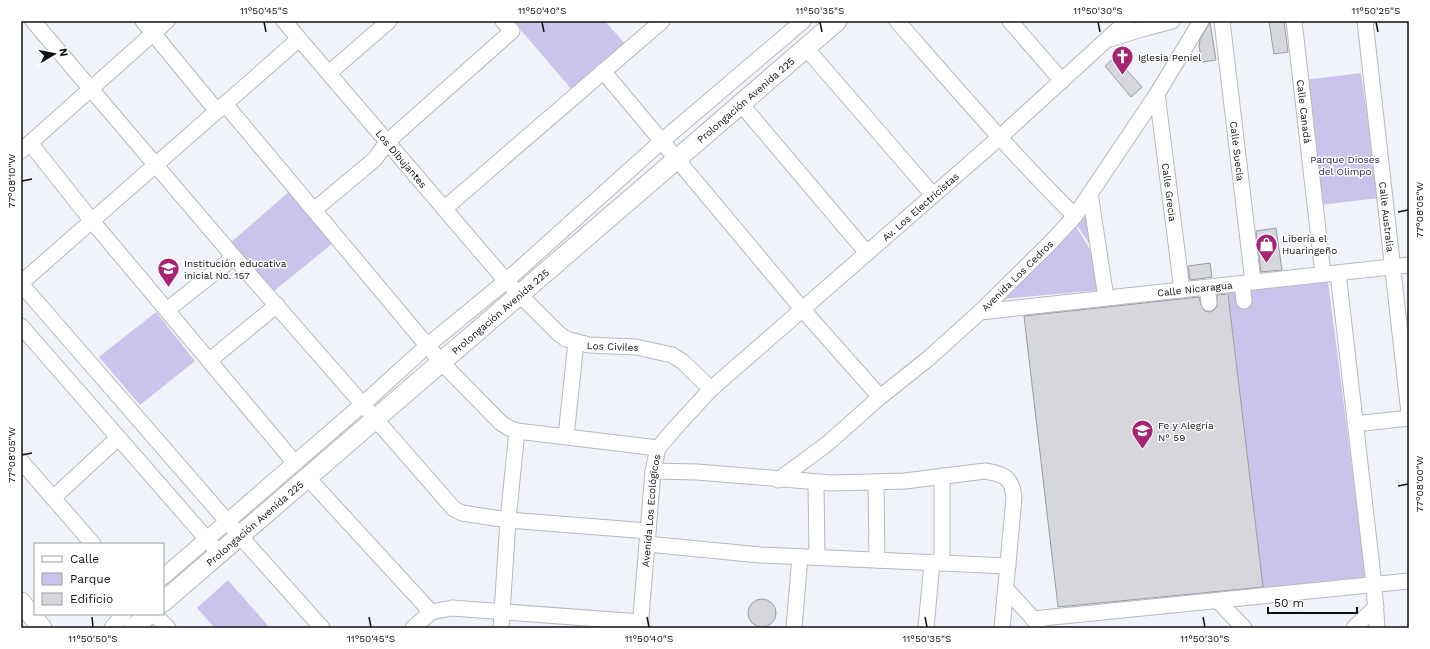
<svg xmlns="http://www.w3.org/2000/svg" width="1430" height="649" font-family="'Work Sans',sans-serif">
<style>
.green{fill:#cbc3ec}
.building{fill:#d5d7dd;stroke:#9a9ba1}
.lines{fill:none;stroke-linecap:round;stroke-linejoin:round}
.minor-casing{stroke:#b5b8be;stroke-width:17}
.major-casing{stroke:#b5b8be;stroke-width:21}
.minor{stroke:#fff;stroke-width:15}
.major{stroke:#fff;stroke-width:19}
.ticks{fill:none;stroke:#0e0f11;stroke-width:1.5}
.labels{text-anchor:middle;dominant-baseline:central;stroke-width:3;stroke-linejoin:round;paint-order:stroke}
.poi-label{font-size:10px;fill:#0e0f11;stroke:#fff;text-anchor:start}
.street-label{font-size:10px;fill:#0e0f11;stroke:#fff}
.park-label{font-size:10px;fill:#322256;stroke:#fff}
.neatline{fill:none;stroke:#0e0f11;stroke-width:1.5}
.ticks-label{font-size:10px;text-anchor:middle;fill:#0e0f11}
</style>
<rect width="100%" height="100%" fill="#f0f4fa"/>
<g class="green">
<path d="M513,21h92l21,24 -53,46z"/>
<path d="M1361,73l18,125 -59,7 -16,-125z"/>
<path d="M290,191l43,52 -59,48 -45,-47z"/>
<path d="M1089,213l8,41 -22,-31z"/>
<path d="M1075,225l24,39 2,26 -99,9z"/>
<path d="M1328,281l38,296 -103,13 -35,-298z"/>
<path d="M156,312l39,49 -55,44 -41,-48z"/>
<path d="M228,580l42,48h-55l-18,-20z"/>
</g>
<g class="building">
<path d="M1269,21h15l4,31 -14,2z"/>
<path d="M1210,22l6,38 -14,2 -3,-16 1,-6z"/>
<path d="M1115,57l27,30 -11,10 -26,-31z"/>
<path d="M1276,228l6,42 -21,2 -5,-41z"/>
<path d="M1210,263l2,14 -22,3 -2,-14z"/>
<path d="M1228,294l35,293 -205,20 -34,-291 175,-19 3,11 3,3 5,1 4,-2 3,-3v-12z"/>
<circle cx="762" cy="613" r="14"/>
</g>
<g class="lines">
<defs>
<g id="minor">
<path d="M33,21l201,236 220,252 8,4 46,7 140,11"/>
<path d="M143,21l74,90"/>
<path id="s1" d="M284,21l222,260 52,52 8,6 23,6 47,2 36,8 11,7 28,27"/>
<path d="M897,21c58,66 115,133 178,195"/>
<path d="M1010,21l52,60"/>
<path id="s2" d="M1222,21l31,261"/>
<path id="s3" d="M1294,21l29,253"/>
<path id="s4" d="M1365,21l44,392"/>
<path d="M1110,39l32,-10 30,-8"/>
<path d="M806,48l127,147"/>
<path d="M603,71l200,239 77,87"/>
<path d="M329,73l60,-52"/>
<path id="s5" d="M1157,94l25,196"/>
<path d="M225,104l216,258 60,61 8,5 8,3 141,17"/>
<path d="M741,104l126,149"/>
<path d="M30,143l62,78 202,241"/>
<path d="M21,151l146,-130"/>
<path d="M1090,193l16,105"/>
<path d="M445,208l217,-187"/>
<path d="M314,210l61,-51 12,-17 125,-111 -9,-10"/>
<path d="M1338,273l36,312 3,43"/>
<path d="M21,283l278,-244"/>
<path d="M21,284l219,252 82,92"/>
<path d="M1243,291l1,10"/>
<path d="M1208,295l1,8"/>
<path d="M167,310l67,-53"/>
<path id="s6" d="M980,312l429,-47"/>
<path d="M21,326l191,219"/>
<path d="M210,360l67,-55"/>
<path d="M1355,424l54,-6"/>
<path d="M566,436l10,-94"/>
<path d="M21,461l72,83"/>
<path d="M653,471l44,1 134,11 74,-2 80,-10c19,3 27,6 29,27l-12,130"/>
<path d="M942,476v87"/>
<path d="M307,477l124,135"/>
<path id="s7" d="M778,480l49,-36 53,-47 49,-39 51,-46 71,-70 24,-26 82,-122 44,-73"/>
<path d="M876,482l1,78"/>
<path d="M816,483l1,74"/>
<path d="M53,498l65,-60"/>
<path d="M647,544l113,11 248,11"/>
<path d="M163,577l200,-173 65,-59 78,-64 156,-140 141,-120"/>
<path d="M1006,589l33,36"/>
<path d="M1218,601l26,27"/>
<path d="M154,614l14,14"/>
<path d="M1033,619l376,-38"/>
<path d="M112,628l12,-14"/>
<path d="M413,628l18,-16 21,-4 189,14"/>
<path d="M501,628l7,-108 9,-89"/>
<path id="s8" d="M640,628l13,-157 5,-23 19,-22 34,-37 289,-252 127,-116"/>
<path d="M794,628l6,-72"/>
<path d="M926,628l6,-66"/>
<path d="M1354,628l22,-21"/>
</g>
<g id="major">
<path d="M21,602l21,26"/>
<path id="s9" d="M163,602l674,-581"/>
<path d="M134,628l15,-14"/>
</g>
</defs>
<use href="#minor" class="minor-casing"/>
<use href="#major" class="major-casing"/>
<use href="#minor" class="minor"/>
<use href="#major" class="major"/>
</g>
<path class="ticks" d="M264,22l2,10M542,22l2,10M820,22l2,10M1098,22l2,10M1376,22l2,10M22,181l10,-2M1398,212l10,-2M22,455l10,-2M1398,486l10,-2M92,617l1,10M369,617l2,10M647,617l2,10M925,617l2,10M1203,617l2,10"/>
<defs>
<symbol id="church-pin" viewBox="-11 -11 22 30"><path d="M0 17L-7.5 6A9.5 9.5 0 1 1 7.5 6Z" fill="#a62472" stroke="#fff"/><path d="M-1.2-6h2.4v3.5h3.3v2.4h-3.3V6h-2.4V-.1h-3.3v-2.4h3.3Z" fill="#fff"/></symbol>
<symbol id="shop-pin" viewBox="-11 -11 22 30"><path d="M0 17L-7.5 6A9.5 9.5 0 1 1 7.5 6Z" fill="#a62472" stroke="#fff"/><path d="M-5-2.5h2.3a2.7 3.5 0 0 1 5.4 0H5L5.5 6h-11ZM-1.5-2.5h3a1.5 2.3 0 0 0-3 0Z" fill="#fff"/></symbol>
<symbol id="school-pin" viewBox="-11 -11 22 30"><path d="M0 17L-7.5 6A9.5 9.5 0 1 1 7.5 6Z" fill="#a62472" stroke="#fff"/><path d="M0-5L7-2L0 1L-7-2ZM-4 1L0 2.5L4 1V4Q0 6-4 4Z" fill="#fff"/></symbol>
</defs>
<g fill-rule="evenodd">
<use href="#church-pin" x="1110" y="44" width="25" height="34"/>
<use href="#shop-pin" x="1254" y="232" width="25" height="34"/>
<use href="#school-pin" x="156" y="256" width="25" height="34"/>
<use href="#school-pin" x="1130" y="418" width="25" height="34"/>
</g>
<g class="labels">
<g class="poi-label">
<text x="1138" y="57">Iglesia Peniel</text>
<text x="1282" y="238">Libería el<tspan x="1282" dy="12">Huaringeño</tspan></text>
<text x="184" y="263">Institución educativa<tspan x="184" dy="12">inicial No. 157</tspan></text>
<text x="1158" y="425">Fe y Alegría<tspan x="1158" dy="12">N° 59</tspan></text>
</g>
<g class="street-label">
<text stroke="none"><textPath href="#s9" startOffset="769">Prolongación Avenida 225</textPath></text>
<text stroke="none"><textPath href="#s3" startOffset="91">Calle Canadá</textPath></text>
<text stroke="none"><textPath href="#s2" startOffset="131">Calle Suecia</textPath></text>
<text stroke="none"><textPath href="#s1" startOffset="181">Los Dibujantes</textPath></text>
<text stroke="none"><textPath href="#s5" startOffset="99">Calle Grecia</textPath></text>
<text stroke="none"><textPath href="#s8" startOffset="538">Av. Los Electricistas</textPath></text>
<text stroke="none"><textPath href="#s4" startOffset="197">Calle Australia</textPath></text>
<text stroke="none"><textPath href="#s7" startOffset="315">Avenida Los Cedros</textPath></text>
<text stroke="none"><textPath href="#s6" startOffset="216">Calle Nicaragua</textPath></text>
<text stroke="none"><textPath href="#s9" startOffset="445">Prolongación Avenida 225</textPath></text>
<text stroke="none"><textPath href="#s1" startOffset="473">Los Civiles</textPath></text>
<text stroke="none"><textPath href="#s8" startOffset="118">Avenida Los Ecológicos</textPath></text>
<text stroke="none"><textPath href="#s9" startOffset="121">Prolongación Avenida 225</textPath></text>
</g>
<g class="park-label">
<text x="1345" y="159">Parque Dioses<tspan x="1345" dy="12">del Olimpo</tspan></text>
</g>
</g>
<rect width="1430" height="649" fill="none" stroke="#ffffff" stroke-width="44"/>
<rect x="34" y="543" width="130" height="72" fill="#ffffff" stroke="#9f9fa0"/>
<rect x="42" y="556" width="20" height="6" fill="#ffffff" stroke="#9f9fa0"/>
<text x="70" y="563" font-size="12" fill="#0e0f11">Calle</text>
<rect x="42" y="573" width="20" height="12" fill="#cbc3ec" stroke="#9f9fa0"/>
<text x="70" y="583" font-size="12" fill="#0e0f11">Parque</text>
<rect x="42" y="593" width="20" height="12" fill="#d5d7dd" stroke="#9f9fa0"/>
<text x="70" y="603" font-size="12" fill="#0e0f11">Edificio</text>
<g transform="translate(54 54) rotate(80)" stroke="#ffffff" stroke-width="3" paint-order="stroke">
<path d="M0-3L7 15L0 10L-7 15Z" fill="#0e0f11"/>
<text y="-6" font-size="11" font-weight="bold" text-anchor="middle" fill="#0e0f11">N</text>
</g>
<path d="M1268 607v6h89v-6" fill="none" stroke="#0e0f11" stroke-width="2"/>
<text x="1274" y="607" font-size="12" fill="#0e0f11" stroke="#ffffff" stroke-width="3" paint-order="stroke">50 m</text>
<rect x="22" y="22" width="1386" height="605" class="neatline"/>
<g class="ticks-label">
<text x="264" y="14">11°50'45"S</text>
<text x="542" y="14">11°50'40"S</text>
<text x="820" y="14">11°50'35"S</text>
<text x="1098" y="14">11°50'30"S</text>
<text x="1376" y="14">11°50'25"S</text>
<text transform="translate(11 181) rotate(-90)" y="4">77°08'10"W</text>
<text transform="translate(1419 210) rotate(-90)" y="4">77°08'05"W</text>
<text transform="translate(11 455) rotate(-90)" y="4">77°08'05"W</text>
<text transform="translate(1419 484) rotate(-90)" y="4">77°08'00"W</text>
<text x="93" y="642">11°50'50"S</text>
<text x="371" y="642">11°50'45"S</text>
<text x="649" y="642">11°50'40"S</text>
<text x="927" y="642">11°50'35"S</text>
<text x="1205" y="642">11°50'30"S</text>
</g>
</svg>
